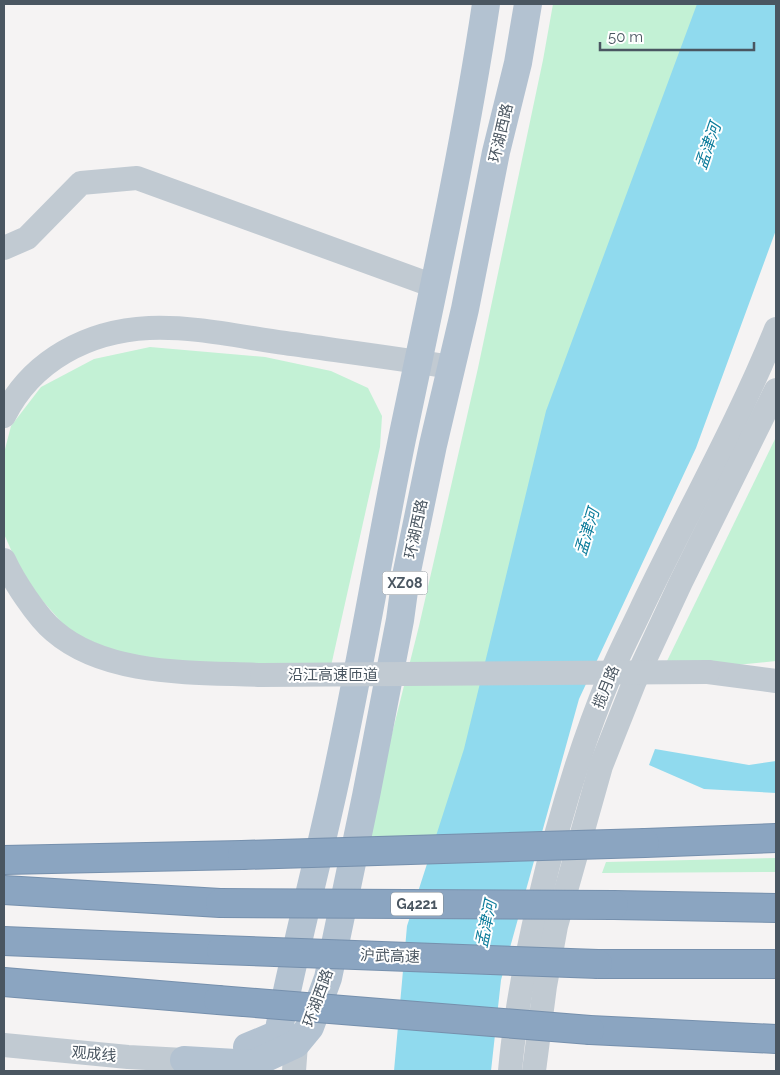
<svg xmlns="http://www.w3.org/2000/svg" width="780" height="1075" font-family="Raleway,'Noto Sans SC',sans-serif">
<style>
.green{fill:#c3f1d5}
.water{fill:#90daee}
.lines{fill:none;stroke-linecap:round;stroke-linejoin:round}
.highway-casing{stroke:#7690ad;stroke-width:30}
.minor{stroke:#c1cad2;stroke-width:24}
.major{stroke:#b3c2d1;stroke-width:28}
.highway{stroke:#8ba5c1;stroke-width:28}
.highway-bridge-casing{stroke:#7690ad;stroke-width:30;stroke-linecap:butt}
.minor-bridge{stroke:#c1cad2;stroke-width:24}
.highway-bridge{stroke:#8ba5c1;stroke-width:28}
.labels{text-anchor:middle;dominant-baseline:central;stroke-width:4;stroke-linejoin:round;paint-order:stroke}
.shield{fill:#fff;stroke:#808990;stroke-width:1}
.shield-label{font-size:14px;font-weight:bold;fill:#4a5661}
.street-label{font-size:15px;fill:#4a5661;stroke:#fff}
.water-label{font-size:16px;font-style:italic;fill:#0c7c9b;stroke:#fff}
</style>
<rect width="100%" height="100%" fill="#f5f3f3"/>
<g class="green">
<path d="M553,4h183l-254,844 -119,1 56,-223 59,-258 65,-308z"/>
<path d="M150,347l115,10 66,14 37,17 14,28 -2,31 -49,219 -144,-2 -62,-9 -54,-22 -46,-52 -21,-47v-81l7,-27 30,-39 53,-28z"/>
<path d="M776,437v224l-50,5 -60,-3z"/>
<path d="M776,858v14l-174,1 4,-11z"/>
</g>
<g class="water">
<path d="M697,4h79v226l-80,218 -117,251 -78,281 -10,91h-97l13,-145 57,-177 82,-338z"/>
<path d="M655,749l94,16 27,-4v32l-72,-4 -55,-24z"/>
</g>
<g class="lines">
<defs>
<g id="highway">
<path d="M645,843l131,-5"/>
<path d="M4,860l238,-5"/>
<path d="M4,890l216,13"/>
<path d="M614,905l162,3"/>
<path d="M4,941l217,9"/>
<path d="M598,964h178"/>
<path d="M4,982l214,18"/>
<path d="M590,1030l186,9"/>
</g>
</defs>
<use href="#highway" class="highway-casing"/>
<g class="minor">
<path d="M4,248l23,-10 54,-55 56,-5 297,108"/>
<path d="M4,416c28,-56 84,-85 145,-88 45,-2 92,9 136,15 56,8 111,15 166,24"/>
<path d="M4,560c9,20 33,57 50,71 53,46 142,41 208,44"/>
<path d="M708,672l68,9"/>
<path d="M4,1045l124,12 56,3"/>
<path d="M294,1071l2,-27"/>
<path d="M510,1071c5,-57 16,-113 29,-169 18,-76 40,-152 70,-224 10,-25 23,-49 34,-73 44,-92 95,-182 133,-276"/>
<path d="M534,1071l11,-85 11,-60 45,-160 33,-83 47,-101 95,-192"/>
</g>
<g class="major">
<path d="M247,1047l31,-13c16,-81 37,-161 55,-242 26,-117 45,-235 69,-353 30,-144 62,-289 84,-435"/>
<path d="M184,1060l69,4 43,-20 14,-17 18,-49 38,-182 34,-176 6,-44 27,-131 32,-136 31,-157 22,-89 10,-59"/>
</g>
<use href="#highway" class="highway"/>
<defs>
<g id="highway-bridge">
<path d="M242,855l403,-12"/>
<path d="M220,903l394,2"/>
<path d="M221,950l377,14"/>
<path d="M218,1000l372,30"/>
</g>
</defs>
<use href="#highway-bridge" class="highway-bridge-casing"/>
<path class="minor-bridge" d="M262,675l446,-3"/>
<use href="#highway-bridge" class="highway-bridge"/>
</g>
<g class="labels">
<g class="shield">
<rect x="382.5" y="571.5" width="45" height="23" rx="4"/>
<rect x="391" y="892.5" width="52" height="23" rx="4"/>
</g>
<g class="shield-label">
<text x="405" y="583">XZ08</text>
<text x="417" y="904">G4221</text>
</g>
<g class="street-label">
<text transform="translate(501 133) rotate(-77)">环湖西路</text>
<text transform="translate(416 529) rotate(-78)">环湖西路</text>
<text x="333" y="675">沿江高速匝道</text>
<text transform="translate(606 687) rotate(-68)">揽月路</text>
<text transform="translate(390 956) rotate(2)">沪武高速</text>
<text transform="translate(318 998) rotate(-70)">环湖西路</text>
<text transform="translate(94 1054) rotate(5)">观成线</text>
</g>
<g class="water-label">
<text transform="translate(708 146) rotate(-71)">孟津河</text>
<text transform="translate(587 532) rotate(-73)">孟津河</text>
<text transform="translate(486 924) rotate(-78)">孟津河</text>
</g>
</g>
<rect width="780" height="1075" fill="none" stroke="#4a5661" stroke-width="10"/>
<path d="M600 42v8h154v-8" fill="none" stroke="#4a5661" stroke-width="2.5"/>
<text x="608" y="42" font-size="15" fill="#4a5661" stroke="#ffffff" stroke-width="4" paint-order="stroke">50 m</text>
</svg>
